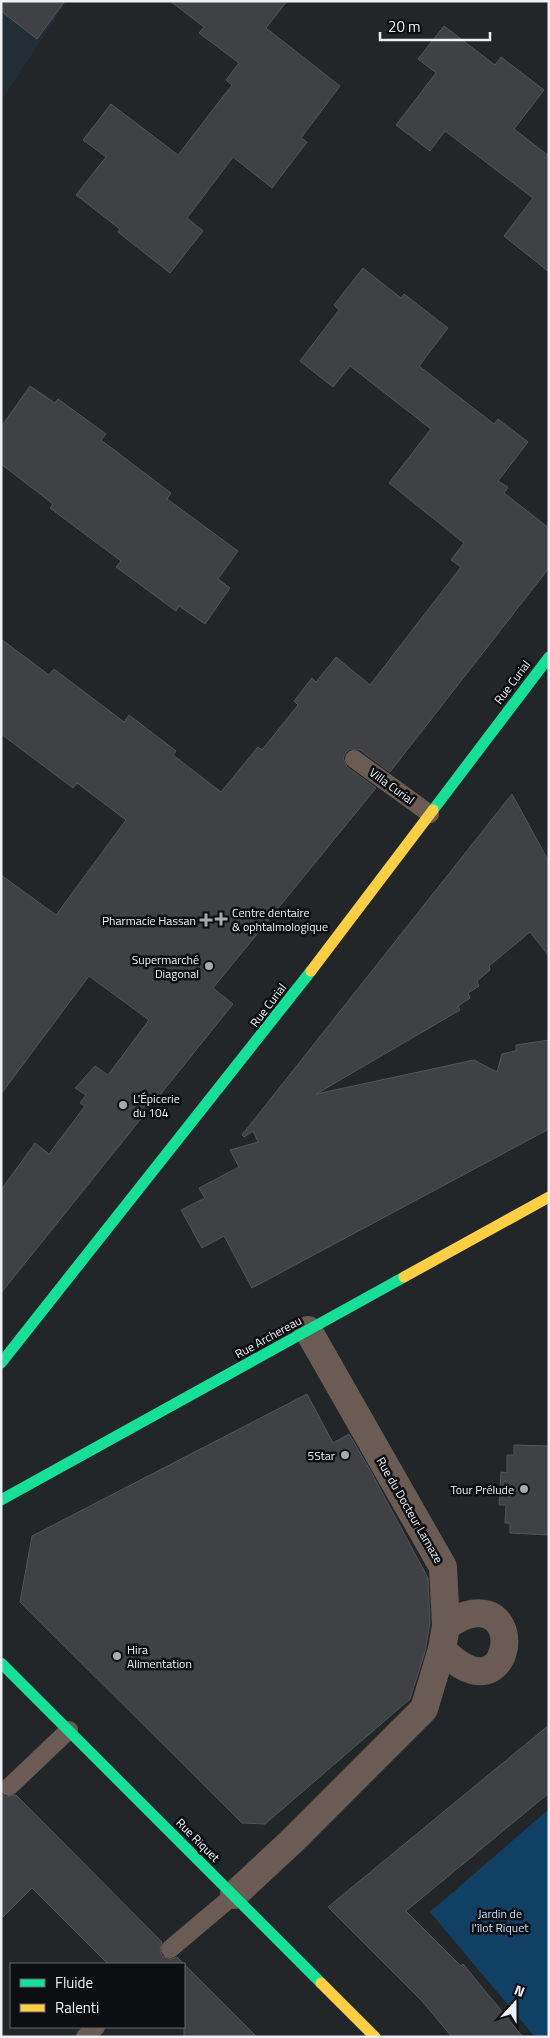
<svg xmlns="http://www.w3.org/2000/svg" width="550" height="2038" font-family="'Titillium Web',sans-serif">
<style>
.built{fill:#232d36}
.green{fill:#104064}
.building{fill:#3f4144;stroke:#535658}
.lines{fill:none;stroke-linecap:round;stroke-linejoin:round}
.lane{stroke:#6a5b55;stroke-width:18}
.street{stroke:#6a5b55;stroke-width:28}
.fast{stroke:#16e098;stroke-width:11}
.slow{stroke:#ffcf43;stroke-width:11}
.poi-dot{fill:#a7abae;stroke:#0c0e11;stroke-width:2}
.labels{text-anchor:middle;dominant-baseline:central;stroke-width:5;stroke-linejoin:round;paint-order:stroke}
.street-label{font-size:12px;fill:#eef2f6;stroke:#0c0e11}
.poi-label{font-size:12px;fill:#eef2f6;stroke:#0c0e11;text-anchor:end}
.park-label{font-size:12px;fill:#c0dffc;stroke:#0c0e11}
</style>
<rect width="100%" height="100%" fill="#232628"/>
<path class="built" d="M1,1h66l-66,100z"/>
<path class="green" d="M549,1809v228h-14l-105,-125z"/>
<g class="building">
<path d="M1,1h64l-28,38 -36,-28z"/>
<path d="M170,1h117l-21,27 74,58 -39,52 6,4 -35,46 -39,-31 -46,61 16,13 -33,42 -52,-41 2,-3 -44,-34 30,-38 -23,-17 28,-36 67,51 54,-70 -6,-5 13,-17 -40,-30 5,-6z"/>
<path d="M444,26l51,39 6,-8 43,33 -30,39 35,27v116l-45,-36 29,-38 -88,-67 -15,20 -34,-26 40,-52 -18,-14z"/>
<path d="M363,268l38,30 3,-4 44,34 -29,38 75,58 4,-5 30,23 -30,39 10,6 -4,6 45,35v40l-159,204 -30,-22 -10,-1 -4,3 -3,6 4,9 29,21 -163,200 20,16 -232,289v-103l34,-47 14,11 36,-48 -5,-3 6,-8 -11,-7 20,-22 13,9 41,-55 -60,-44 -88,118v-219l55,40 70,-95 -49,-37 -4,5 -72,-54v-95l48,36 5,-6 70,53 5,-7 47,36 -3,4 48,37 37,-45 4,3 36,-45 -4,-4 18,-23 4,4 20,-25 34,28 91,-118 -10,-7 13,-17 -75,-60 42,-54 -81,-63 -17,21 -33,-26 39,-51 -5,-5z"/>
<path d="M30,386l25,17 3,-4 48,35 -5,6 70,53 -4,6 71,52 -20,28 12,9 -25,36 -26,-18 -3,5 -60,-44 5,-6 -71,-53 3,-4 -52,-40v-37z"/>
<path d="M512,794l37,68v94l-19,-24 -41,34 1,4 -13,11 2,5 -11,7 2,5 -12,8 2,4 -144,84 158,-34 23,12 5,-18 14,-3v-6l33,-5v89l-297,159 -28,-52 -22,12 -21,-38 24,-12 -6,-10 40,-21 -9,-17 28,-8 -5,-11 -9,6 -2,-2z"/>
<path d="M307,1394l26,49 16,-9 21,36 58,108 2,45 -5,29 -15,47 -145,125 -23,-1 -222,-221 12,-66z"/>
<path d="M514,1445l35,1v89l-39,-2v-10h-5l1,-18h-7l2,-33 6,1v-18h7z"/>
<path d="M549,1725v68l-143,118 55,55 2,-2 60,73h-71l-30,-36 -94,-94z"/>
<path d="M1,1794l5,3 10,-2 146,147 -2,8 2,6 9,3 6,-2 80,80h-73v-73h-76l-76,-76 -31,31z"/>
</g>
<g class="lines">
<g class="lane">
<path d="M354,759l76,55"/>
<path d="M9,1787l60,-57"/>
<path d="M170,1949l64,-54"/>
<path d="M85,2037l11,-10"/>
</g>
<g class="street">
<path d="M442,1649c67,71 87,-52 25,-34 -7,2 -14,7 -21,11"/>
<path d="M234,1895l58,-54 132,-132 18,-60 4,-23 -3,-59 -135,-237"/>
</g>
<g class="fast">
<path d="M433,810l116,-153"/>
<path d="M1,1363l310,-392"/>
<path d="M1,1500l403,-223"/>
<path d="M1,1663l320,320"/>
</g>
<g class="slow">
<path d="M311,971l122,-161"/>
<path d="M404,1277l145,-80"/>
<path d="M321,1983l54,54"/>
</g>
</g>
<g class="poi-dot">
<path d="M218.5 911.5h5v5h5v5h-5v5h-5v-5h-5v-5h5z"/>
<path d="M203.5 912.5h5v5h5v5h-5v5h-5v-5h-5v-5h5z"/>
<circle cx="209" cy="966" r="5"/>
<circle cx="123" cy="1105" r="5"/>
<circle cx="345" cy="1455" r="5"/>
<circle cx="524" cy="1489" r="5"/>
<circle cx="117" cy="1656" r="5"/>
</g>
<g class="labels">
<g class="street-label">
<text transform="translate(512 682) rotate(-53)">Rue Curial</text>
<text transform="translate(392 786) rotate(36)">Villa Curial</text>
<text transform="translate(268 1005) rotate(-53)">Rue Curial</text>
<text transform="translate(268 1337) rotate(-29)">Rue Archereau</text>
<text transform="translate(410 1510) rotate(60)">Rue du Docteur Lamaze</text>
<text transform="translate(198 1840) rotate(45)">Rue Riquet</text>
</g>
<g class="poi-label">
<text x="232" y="912" text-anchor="start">Centre dentaire<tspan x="232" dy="14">&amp; ophtalmologique</tspan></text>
<text x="196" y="920">Pharmacie Hassan</text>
<text x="199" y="959">Supermarché<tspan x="199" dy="14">Diagonal</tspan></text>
<text x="133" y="1098" text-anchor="start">L'Épicerie<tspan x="133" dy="14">du 104</tspan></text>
<text x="335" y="1455">5Star</text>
<text x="514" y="1489">Tour Prélude</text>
<text x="127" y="1649" text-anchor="start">Hira<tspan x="127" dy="14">Alimentation</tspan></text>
</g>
<g class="park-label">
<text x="500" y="1913">Jardin de<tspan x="500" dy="14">l'îlot Riquet</tspan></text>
</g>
</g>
<rect width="550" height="2038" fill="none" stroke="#eef2f6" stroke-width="5"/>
<rect x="10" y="1963" width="175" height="65" fill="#0c0e11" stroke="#66696d"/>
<rect x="20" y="1979" width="25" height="8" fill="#16e098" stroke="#66696d"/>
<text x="55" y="1988" font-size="15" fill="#eef2f6">Fluide</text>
<rect x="20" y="2004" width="25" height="8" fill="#ffcf43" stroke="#66696d"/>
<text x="55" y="2013" font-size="15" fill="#eef2f6">Ralenti</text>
<g transform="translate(515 2003) rotate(21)" stroke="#0c0e11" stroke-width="4" paint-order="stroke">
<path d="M0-4L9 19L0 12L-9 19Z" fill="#eef2f6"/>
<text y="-8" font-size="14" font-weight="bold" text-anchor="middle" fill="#eef2f6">N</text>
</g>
<path d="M380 32v8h110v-8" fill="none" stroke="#eef2f6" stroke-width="2.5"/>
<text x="388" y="32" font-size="15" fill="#eef2f6" stroke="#0c0e11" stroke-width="4" paint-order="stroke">20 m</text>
</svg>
